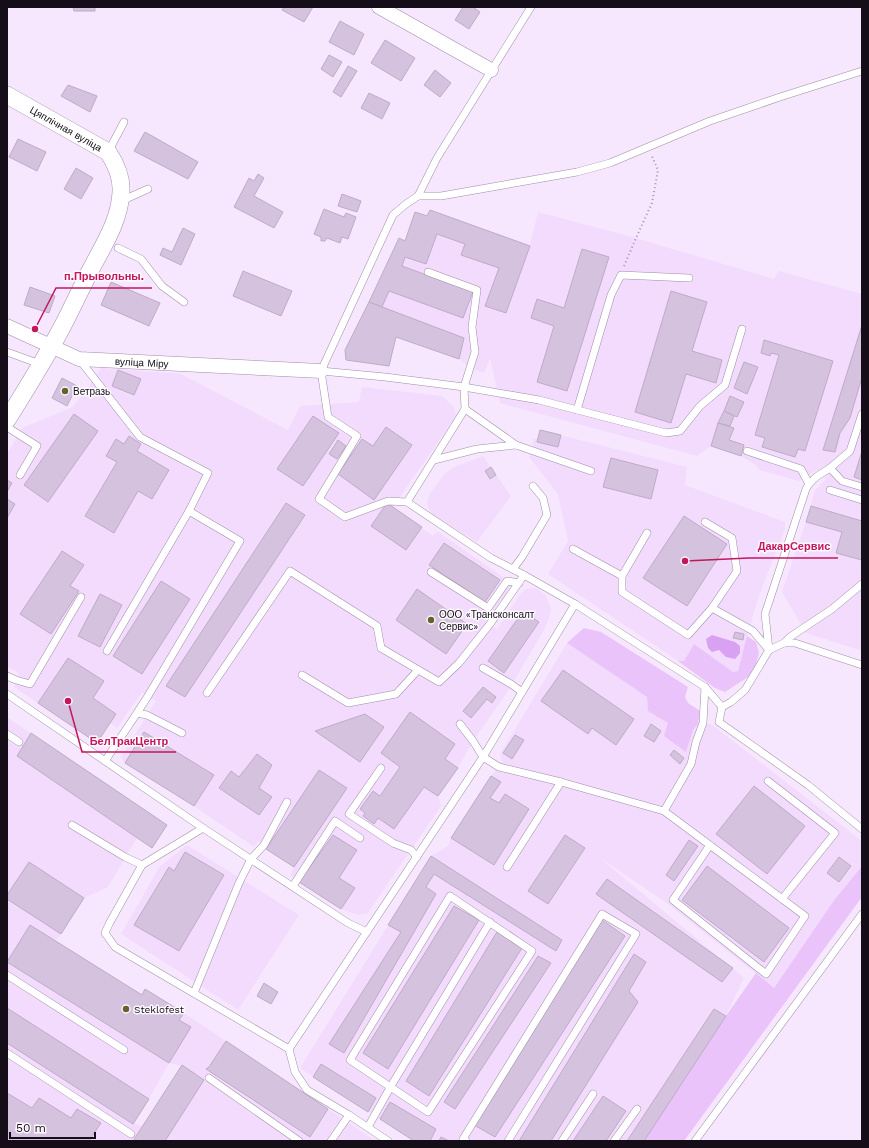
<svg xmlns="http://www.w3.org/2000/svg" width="869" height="1148" font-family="'Work Sans',sans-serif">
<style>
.built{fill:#f3dbfe;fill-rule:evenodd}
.green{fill:#e9c3fa}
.water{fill:#d8a1f2}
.building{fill:#d5c2de;stroke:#beabc7}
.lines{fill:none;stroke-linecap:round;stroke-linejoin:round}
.service-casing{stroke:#9f8da8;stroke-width:8}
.minor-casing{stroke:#9f8da8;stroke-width:15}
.tertiary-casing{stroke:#9f8da8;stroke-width:18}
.path{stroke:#9f93a5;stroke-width:2;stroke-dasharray:1 3;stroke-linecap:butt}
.service{stroke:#fff;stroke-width:7}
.minor{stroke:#fff;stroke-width:14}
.tertiary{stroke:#fff;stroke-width:17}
.poi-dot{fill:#66622f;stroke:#fdf9ff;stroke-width:1.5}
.labels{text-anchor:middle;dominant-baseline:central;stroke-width:3;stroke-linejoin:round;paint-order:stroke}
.street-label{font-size:10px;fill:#150e18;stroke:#fdf9ff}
.poi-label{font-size:10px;fill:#150e18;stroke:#fdf9ff;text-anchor:start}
.leader{fill:none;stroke:#c2185b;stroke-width:1.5}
.callout-dot{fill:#c2185b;stroke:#fdf9ff;stroke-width:1.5}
.callout-label{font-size:11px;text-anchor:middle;font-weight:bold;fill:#c2185b;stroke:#fdf9ff;stroke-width:3;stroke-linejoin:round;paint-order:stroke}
</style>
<rect width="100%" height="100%" fill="#f6e7fe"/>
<g class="built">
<path d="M430,210l100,35 8,-33 98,26 138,41 5,-8 83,23v357l-56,-18 -24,-41 24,-70 9,-32 11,-11 -9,-9 -18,11 -40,-11 -2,-4 -16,-10 -30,-10 -14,10 -197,-53 -10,-45 -6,15 -15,-6 -10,-8 -63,-22 -7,29 -43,-6 -1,-10 24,-48 30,-64 6,3 10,-29 12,3z"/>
<path d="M101,368l80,6 107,56 12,-24 59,-4 3,-15 80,9 12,11 2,9 -63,91 40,29 4,-5 69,48 3,7 -2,8 -22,27 12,8 24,-36 5,-4 8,-1 5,2 7,6 5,14 -2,8 -5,12 -36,61 -35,50 -15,27 -20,28 3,10 -74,108 -9,1 -17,-6 -42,-27 -9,-7 4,-8 -28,-18 -2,-4 -6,-4 -4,6 -60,-41 -69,-43 -4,-6 35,-56 -14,-9 -25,36 -7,-5 -13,20 -83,-56 5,-14 -12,-7v-212l15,-26 51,-21 18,-24z"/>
<path d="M540,430l147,37 -2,18 100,37v7l-25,64 -11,36 -11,42 -5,1 -39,-28 -10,18 -6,-1 -130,-87 20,-33 -10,-47 -29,-37 5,-18h4z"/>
<path d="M483,456l28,40 -34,46 -44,-27 -5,-7 -1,-6 2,-7 15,-21 10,-7z"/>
<path d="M567,643l80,54 1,14 20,11 23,11 7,-9 5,-1 8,1 151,117v25l-27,33 -61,89 -110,-87 -64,-43 144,120 -18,38 -79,125h-233l-114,-73 131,-212 17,-10 3,-8 40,-62 8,-9 3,-6 -2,-7z"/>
<path d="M7,717l160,108 -15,23 -15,-10 -29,49 -24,11 -28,43 85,53 4,-5 39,24 192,128h-369zM169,1063l13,3 -39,60 -9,-3 15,-24z"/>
<path d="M187,845l112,70 -61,95 -117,-76 39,-68z"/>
</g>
<g class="green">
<path d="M584,628l17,4 87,55 -3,10 3,6 12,8 -2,13 -5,6 -7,22 -22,-16 4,-13 -20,-12 -1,-14 -80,-54z"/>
<path d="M747,636l9,6 3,11 -4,14 -7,10 -23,15 -10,-4 -37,-27h6l10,-17 39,28 5,-1z"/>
<path d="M862,866v31l-178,244h-40l82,-125 30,-43 18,15 61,-89z"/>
</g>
<path class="water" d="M712,635l23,7 5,4v7l-5,6 -9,-2 -7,-7 -7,2 -4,-4 -2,-9z"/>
<g class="building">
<path d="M73,7h22v4h-21z"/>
<path d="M284,7h29l-9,15 -22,-12z"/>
<path d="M463,7h10l7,5 -11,17 -14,-9z"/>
<path d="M340,21l24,13 -10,21 -25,-13z"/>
<path d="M385,40l30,18 -14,23 -30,-18z"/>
<path d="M329,55l13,7 -9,15 -12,-8z"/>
<path d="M348,66l9,5 -16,26 -8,-5z"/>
<path d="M435,70l16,13 -11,14 -16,-12z"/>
<path d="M68,85l29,11 -7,16 -29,-16z"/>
<path d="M369,93l21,10 -8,16 -21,-11z"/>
<path d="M145,132l53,30 -10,17 -54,-28z"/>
<path d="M18,139l28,13 -9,19 -28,-14z"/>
<path d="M76,168l17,10 -12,21 -17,-10z"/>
<path d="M258,174l6,4 -10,18 29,16 -9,16 -40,-21 15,-29 5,3z"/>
<path d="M342,194l19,7 -4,11 -19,-6z"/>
<path d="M324,209l20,8 2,-4 10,4 -8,22 -6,-2 -2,6 -13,-5 -2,3h-4v-4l-7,-3z"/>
<path d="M430,210l100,36 -24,67 -21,-7 14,-38 -38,-13 4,-11 -28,-10 -11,30 -21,-7 -3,9 71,26 -10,26 -74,-27 -7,16 -13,-5 30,-64 6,3 10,-29 12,4z"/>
<path d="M183,228l12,6 -14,31 -21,-10 3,-7 9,4z"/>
<path d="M582,249l27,8 -42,134 -30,-9 17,-56 -23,-8 6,-19 27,9z"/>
<path d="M243,271l49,20 -11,25 -48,-20z"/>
<path d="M111,282l49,21 -11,23 -48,-21z"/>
<path d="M30,287l25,9 -6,17 -25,-8z"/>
<path d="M671,291l36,11 -15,49 30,9 -6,23 -30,-9 -15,49 -36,-11z"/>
<path d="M369,302l95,36 -5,21 -63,-22 -7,29 -43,-6 -1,-10z"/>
<path d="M862,325v52l-12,41 -10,15 -5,19 -12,-2z"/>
<path d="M764,340l69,21 -28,90 -7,-2 -3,8 -33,-10 3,-9 -10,-3 24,-80 -8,-2 -1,3 -9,-3z"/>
<path d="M744,362l14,5 -11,27 -13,-6z"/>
<path d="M118,370l23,9 -7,16 -22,-9z"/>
<path d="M62,378l15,8 -10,20 -15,-8z"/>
<path d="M730,396l14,6 -7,15 -13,-6z"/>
<path d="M724,411l10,5 -4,10 -12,-3z"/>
<path d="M74,414l24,17 -50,71 -24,-17z"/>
<path d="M313,416l26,17 -36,53 -26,-17z"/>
<path d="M718,423l16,5 -5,12 15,5 -3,11 -30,-10z"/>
<path d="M386,427l26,18 -38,55 -36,-26 24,-35 11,7z"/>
<path d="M540,430l21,5 -3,12 -21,-5z"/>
<path d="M129,436l12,8 -4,7 32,19 -17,29 -14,-8 -24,42 -29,-17 32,-54 -11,-6 10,-17 8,5z"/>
<path d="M338,440l8,6 -9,13 -8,-5z"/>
<path d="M862,451v29l-8,-3z"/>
<path d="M611,458l47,12 -7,29 -48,-12z"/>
<path d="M491,467l5,8 -6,4 -5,-8z"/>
<path d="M7,480l5,3 -5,9z"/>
<path d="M7,499l8,5 -8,14z"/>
<path d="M286,503l19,12 -120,182 -19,-11z"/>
<path d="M387,503l35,24 -16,23 -35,-24z"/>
<path d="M811,506l51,15v39l-26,-7 6,-21 -36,-10z"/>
<path d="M684,516l43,28 -40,62 -44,-28z"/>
<path d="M444,543l56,37 -15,22 -56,-37z"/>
<path d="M62,551l22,14 -14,21 9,5 -28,43 -31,-20z"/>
<path d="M161,581l29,18 -48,75 -29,-18z"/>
<path d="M417,589l50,35 -21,30 -50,-34z"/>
<path d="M100,594l22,11 -22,42 -22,-11z"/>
<path d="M523,611l16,11 -35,51 -16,-12z"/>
<path d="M735,632l9,2 -1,6 -10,-2z"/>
<path d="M68,658l36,23 -11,17 23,16 -19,29 -59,-40z"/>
<path d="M563,670l71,49 -18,26 -24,-17 -4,6 -47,-33z"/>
<path d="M483,687l13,10 -4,6 -5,-4 -16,19 -8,-7z"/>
<path d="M410,712l45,32 -10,15 13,9 -20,28 -14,-9 -30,42 -16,-11 -4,6 -11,-8 2,-3 -5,-4 13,-18 7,5 20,-29 -19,-14z"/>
<path d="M365,714l19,13 -24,35 -45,-31z"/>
<path d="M651,724l10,7 -7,11 -10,-6z"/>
<path d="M144,732l70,43 -20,31 -69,-43z"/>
<path d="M31,733l136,92 -15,23 -135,-92z"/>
<path d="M515,735l9,5 -12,19 -9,-6z"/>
<path d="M674,750l10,8 -4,6 -10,-9z"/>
<path d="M257,754l15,11 -13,23 13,9 -13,18 -40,-27 12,-17 8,6z"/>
<path d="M319,770l28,18 -53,79 -28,-18z"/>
<path d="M491,776l10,6 -11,16 9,5 6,-9 24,15 -35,56 -43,-27z"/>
<path d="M754,786l51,40 -38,48 -51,-40z"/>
<path d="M333,835l24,15 -18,28 16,10 -14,21 -42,-27z"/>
<path d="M565,835l20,13 -37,56 -20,-13z"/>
<path d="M689,840l9,6 -24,35 -8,-6z"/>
<path d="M185,852l39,23 -45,76 -45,-26 35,-58 5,4z"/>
<path d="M431,856l131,84 -6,11 -122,-77 -8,13 10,7 -92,159 -15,-9 72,-112 -13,-7z"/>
<path d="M839,857l12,9 -12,16 -12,-9z"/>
<path d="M29,862l55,36 -23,36 -54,-35v-4z"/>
<path d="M707,866l82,62 -25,34 -82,-62z"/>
<path d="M607,879l126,89 -11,14 -126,-88z"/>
<path d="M454,906l25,14 -91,149 -25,-16z"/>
<path d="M602,920l23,16 -130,201 -21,-12z"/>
<path d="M30,925l112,70 3,-6 39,24 -5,7 12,7 -22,36 -162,-101z"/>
<path d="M497,932l25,16 -93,148 -23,-15z"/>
<path d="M634,954l12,8 -17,29 9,11 -87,139h-32z"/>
<path d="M538,956l13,7 -96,146 -11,-7z"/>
<path d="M264,983l14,9 -7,12 -14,-8z"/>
<path d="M7,1008l142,91 -16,25 -126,-81z"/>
<path d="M714,1009l12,7 -82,125h-17z"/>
<path d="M226,1041l102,68 -18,28 -104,-68 3,-2z"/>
<path d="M321,1064l55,34 -8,14 -55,-35z"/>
<path d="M182,1065l22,15 -39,61h-32z"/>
<path d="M7,1093l25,15 7,-10 32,20 6,-9 24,14 -12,18h-82z"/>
<path d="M603,1096l23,15 -20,30h-33z"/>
<path d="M390,1102l46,27 -6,12h-16l-34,-22z"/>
<path d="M441,1137l8,4h-10z"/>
</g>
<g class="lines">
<defs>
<g id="service">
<path d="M862,71l-82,26 -70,24 -100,42 -33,9 -136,24h-23l-12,8 -13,11 -72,156 7,46 29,19 -38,63 26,18 43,-16 19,1 84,56 33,17 51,29 130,83 17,20 9,-5 14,-12 24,-40 15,-7h11l67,22"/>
<path d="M108,152l16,-30"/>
<path d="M418,196l19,-38 94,-151"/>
<path d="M121,201l27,-12"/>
<path d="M118,248l23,11 21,27 22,16"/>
<path d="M428,272l49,18 -5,37 3,25 -11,35 1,22 51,36 75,26"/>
<path d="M7,352l33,12"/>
<path d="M79,359l61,78 68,36 -19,38"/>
<path d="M321,371l64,6 79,10 75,13 127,33 14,-2 20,-25 25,-21 17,-56"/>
<path d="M577,410l34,-115 10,-20 68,3"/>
<path d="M7,427l30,19 -17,29"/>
<path d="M747,451l54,18 8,15"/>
<path d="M434,460l43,-11 39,-4"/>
<path d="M830,468l12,13 20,6"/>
<path d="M830,490l32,10"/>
<path d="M407,502l58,-93"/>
<path d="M705,522l27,16 5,33 -25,37"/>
<path d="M573,549l49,27v16l66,43 24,-27 41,23 16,19"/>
<path d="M513,569l9,-12 25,-42 -4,-17 -10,-12"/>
<path d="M431,572l57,36 19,-27 12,2"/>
<path d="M622,576l25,-43"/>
<path d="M784,643l6,-6 42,-28 30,-25"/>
<path d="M769,650l-4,-36 41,-125 3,-5 7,-7 14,-9 20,-17 12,-37"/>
<path d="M107,651l82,-140 51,30 -92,155 -11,17"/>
<path d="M483,668l28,16 11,8"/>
<path d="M302,675l46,28 48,-9 22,-24"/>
<path d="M7,676l9,4 14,4 51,-87"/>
<path d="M705,687l-2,36 -7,19 -5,22 -27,47c47,35 94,70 141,105l-39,58 -93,-74 37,-55"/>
<path d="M207,693l83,-122 87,55 4,22 58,34 20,-19 31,-39 34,-49"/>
<path d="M7,694l196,134 145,95 19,9"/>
<path d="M722,707l-3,15 89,63 54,44"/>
<path d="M460,724l13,17 10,16 16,10 62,15 103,29"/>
<path d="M7,734l12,8"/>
<path d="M105,761l32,-48 10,2 35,18"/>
<path d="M381,768l-32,46 44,29 18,7 6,7"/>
<path d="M768,781l67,52 -53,66"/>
<path d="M72,825l53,32 17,8"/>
<path d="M203,828l-61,37 -33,59 -4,9 10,14 174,102 194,-292 92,-153"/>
<path d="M507,867l54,-85"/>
<path d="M293,886l42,-65 25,17"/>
<path d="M450,896l82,55 -104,161 -78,-52z"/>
<path d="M7,975l117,75"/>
<path d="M194,993l45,-110 12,-24 13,-14 23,-43"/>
<path d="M289,1049l6,23 12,18 42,25 39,26"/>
<path d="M7,1053l124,81"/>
<path d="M209,1078l90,63"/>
<path d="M368,1127l23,-41 99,-164"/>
<path d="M331,1141l18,-26"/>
<path d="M466,1141l-3,-2 139,-225 34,20 -128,207"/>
<path d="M562,1141l31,-47"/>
<path d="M614,1141l23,-32"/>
<path d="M695,1141l167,-227"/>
</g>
<g id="minor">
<path d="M379,7l112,63"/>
<path id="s1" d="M7,326l72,33 242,12"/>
</g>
<g id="tertiary">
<path id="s2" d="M7,95l101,57c8,12 14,25 13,40 -1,28 -18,54 -31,79 -13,25 -24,51 -39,76 -14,25 -29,49 -44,73"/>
</g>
</defs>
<use href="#service" class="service-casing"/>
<use href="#minor" class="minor-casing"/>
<use href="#tertiary" class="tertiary-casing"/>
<path class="path" d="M624,266l12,-28 16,-35 6,-33 -7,-16"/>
<use href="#service" class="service"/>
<use href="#minor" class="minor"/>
<use href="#tertiary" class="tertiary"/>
</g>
<g class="poi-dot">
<circle cx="65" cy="391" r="4"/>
<circle cx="431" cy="620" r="4"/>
<circle cx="126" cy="1009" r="4"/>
</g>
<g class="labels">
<g class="street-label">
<text stroke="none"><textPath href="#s2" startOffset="68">Цяплічная вуліца</textPath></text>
<text stroke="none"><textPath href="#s1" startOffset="142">вуліца Міру</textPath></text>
</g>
<g class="poi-label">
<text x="73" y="391">Ветразь</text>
<text x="439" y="614">ООО «Трансконсалт<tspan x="439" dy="12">Сервис»</tspan></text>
<text x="134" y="1009">Steklofest</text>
</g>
</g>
<path class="leader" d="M35 329L56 288H152M685 561L749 558H838M68 701L82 752H176"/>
<g class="callout-dot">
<circle cx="35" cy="329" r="4"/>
<circle cx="685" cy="561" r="4"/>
<circle cx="68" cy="701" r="4"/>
</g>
<g class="callout-label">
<text x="104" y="280">п.Прывольны.</text>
<text x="794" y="550">ДакарСервис</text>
<text x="129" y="745">БелТракЦентр</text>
</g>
<rect width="869" height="1148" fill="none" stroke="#150e18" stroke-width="16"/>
<path d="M10 1132v6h85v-6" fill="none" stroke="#150e18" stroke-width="2"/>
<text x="16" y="1132" font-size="12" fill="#150e18" stroke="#fdf9ff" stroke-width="3" paint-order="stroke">50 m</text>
</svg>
